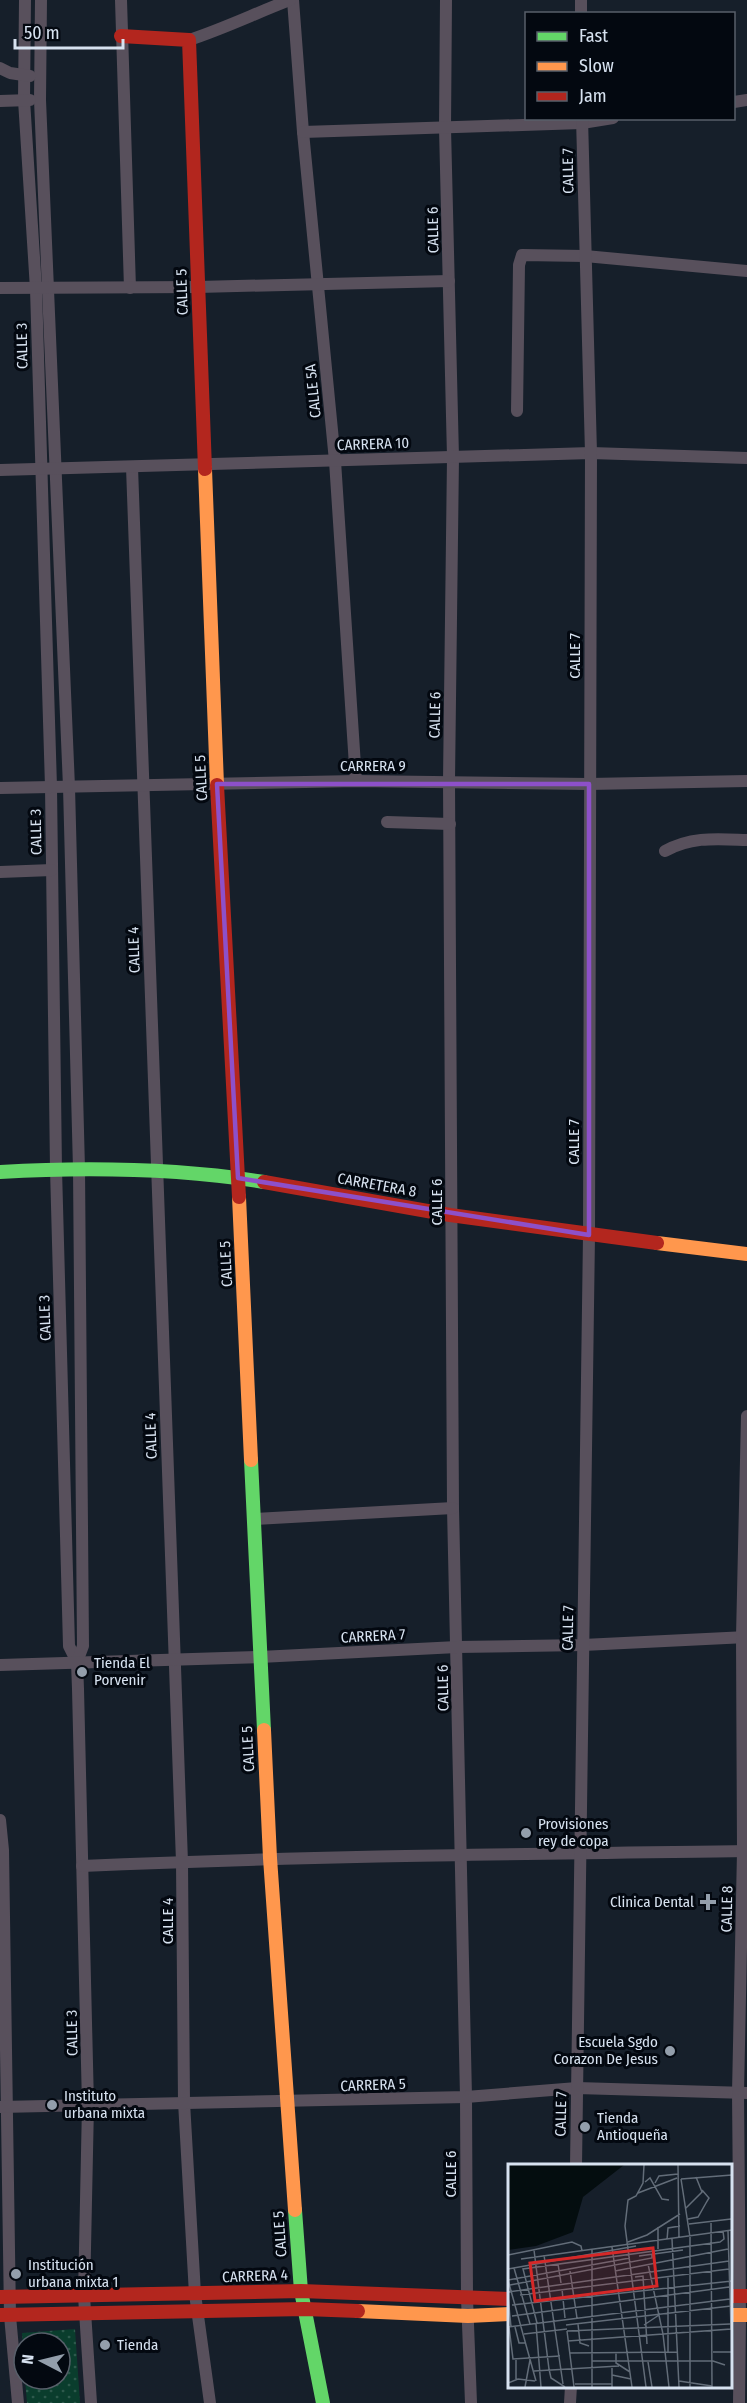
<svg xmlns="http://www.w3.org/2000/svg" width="747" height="2403" font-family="'Fira Sans Condensed',sans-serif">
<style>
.park{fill:url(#park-dots)}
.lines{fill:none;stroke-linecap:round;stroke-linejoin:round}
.street{stroke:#58505c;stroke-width:12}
.fast{stroke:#63d668;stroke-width:14}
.slow{stroke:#ff974d;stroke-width:14}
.jam{stroke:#b3261e;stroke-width:14}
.marked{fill:none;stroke:#8d50c9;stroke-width:4.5;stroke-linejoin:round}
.poi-dot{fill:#939eab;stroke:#030810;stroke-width:2}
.labels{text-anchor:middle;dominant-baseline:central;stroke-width:6;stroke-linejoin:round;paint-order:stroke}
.street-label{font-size:15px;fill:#d7e2f0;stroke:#030810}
.poi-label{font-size:15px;fill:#d7e2f0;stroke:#030810;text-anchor:start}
.inset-road{fill:none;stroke:#636d79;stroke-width:1.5}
.view{fill:#d62828;fill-opacity:0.15;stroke:#d62828;stroke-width:3}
.inset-edge{fill:none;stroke:#d7e2f0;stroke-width:3}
</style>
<defs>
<pattern id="park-dots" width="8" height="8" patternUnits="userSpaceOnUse" patternTransform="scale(1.5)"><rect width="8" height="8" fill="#0a3d2d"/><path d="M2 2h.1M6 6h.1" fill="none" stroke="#2d594c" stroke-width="1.8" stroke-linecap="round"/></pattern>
</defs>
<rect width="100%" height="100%" fill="#161f2a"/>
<path class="park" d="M75,2329l5,74h-53l-2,-24h35v-36h-36v21l-2,-31z"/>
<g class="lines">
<g class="street">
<path d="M25,0l-1,100 12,189 15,498 5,382 13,477 8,16 1,27 10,416 -4,191 7,107"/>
<path d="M41,0l-1,100 29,687 10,382 4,477 -6,16"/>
<path d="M121,0l9,288"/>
<path d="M293,0l10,132 32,329 21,320"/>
<path d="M446,0l-1,128 8,329 -4,324 4,727 13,589 1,201 4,105"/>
<path d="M581,0v14"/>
<path d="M189,40c34,-11 67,-27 101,-40"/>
<path d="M0,68l10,5 20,3"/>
<path d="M0,101l30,-1"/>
<path d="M734,102l13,-2"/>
<path d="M303,132l279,-9 31,-5"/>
<path d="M0,288l198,-1 251,-6"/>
<path d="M517,411l2,-146 3,-10 63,1 162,15"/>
<path d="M132,467l50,1395 2,240 11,192 15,109"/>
<path d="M0,470l591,-17 156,5"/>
<path d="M0,788l356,-7 233,3 158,-3"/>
<path d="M387,822l63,2"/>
<path d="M665,851c27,-15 53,-12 82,-11"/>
<path d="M0,872l52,-2"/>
<path d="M255,1519l198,-11"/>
<path d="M0,1665l260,-8 197,-10 126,-2 164,-8"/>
<path d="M0,1820l3,30 7,466 8,87"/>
<path d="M82,1866c222,-10 443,-12 665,-15"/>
<path d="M0,2107l466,-10 111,-9 170,5"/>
<path d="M576,2166l13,-931 2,-782 -9,-335"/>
<path d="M570,2403l1,-17"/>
<path d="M739,2403l1,-88 -2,-222 5,-242 -1,-214 5,-221"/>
</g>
<g class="fast">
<path d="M0,1172c88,-5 176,-4 264,10"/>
<path d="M251,1460l13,270"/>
<path d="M295,2210l6,81 22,112"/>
</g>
<g class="slow">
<path d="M205,469l12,316"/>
<path d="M239,1197l12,263"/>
<path d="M657,1243l90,11"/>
<path d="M264,1730l6,128 25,352"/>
<path d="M358,2311l110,5 42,-2"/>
<path d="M730,2315h17"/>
</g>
<g class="jam">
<path d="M121,36l68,4 16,429"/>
<path d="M217,785l22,412"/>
<path d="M264,1182l186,33 207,28"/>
<path d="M730,2296h17"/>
<path d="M0,2297l301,-6 209,8"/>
<path d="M0,2315l305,-6 53,2"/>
</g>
</g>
<path class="marked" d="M217,784h372v451l-351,-57z"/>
<g class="poi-dot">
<circle cx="82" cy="1672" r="6"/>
<circle cx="526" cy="1833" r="6"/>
<path d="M705 1893h6v6h6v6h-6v6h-6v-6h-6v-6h6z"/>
<circle cx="670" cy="2051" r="6"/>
<circle cx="52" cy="2105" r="6"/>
<circle cx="585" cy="2127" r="6"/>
<circle cx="16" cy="2274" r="6"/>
<circle cx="105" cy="2345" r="6"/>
</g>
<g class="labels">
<g class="street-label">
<text transform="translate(568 171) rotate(-91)">CALLE 7</text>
<text transform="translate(433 230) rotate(-91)">CALLE 6</text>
<text transform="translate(182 292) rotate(-92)">CALLE 5</text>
<text transform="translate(22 346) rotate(-91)">CALLE 3</text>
<text transform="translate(313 391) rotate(-96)">CALLE 5A</text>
<text transform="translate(373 444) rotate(-2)">CARRERA 10</text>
<text transform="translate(575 656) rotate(-90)">CALLE 7</text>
<text transform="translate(435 715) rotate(-89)">CALLE 6</text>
<text x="373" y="766">CARRERA 9</text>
<text transform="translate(201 778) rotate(-93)">CALLE 5</text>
<text transform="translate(36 832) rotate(-91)">CALLE 3</text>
<text transform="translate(134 950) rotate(-92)">CALLE 4</text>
<text transform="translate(574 1142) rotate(-90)">CALLE 7</text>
<text transform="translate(377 1185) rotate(10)">CARRETERA 8</text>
<text transform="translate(437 1202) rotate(-90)">CALLE 6</text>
<text transform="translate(226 1264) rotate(-93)">CALLE 5</text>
<text transform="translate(45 1318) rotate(-92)">CALLE 3</text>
<text transform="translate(151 1436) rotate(-92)">CALLE 4</text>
<text transform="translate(568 1628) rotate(-89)">CALLE 7</text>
<text transform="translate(373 1636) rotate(-3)">CARRERA 7</text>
<text transform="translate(443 1688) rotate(-91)">CALLE 6</text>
<text transform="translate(248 1749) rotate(-93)">CALLE 5</text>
<text transform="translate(727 1909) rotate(-89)">CALLE 8</text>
<text transform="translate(168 1921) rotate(-90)">CALLE 4</text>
<text transform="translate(72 2033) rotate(-91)">CALLE 3</text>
<text transform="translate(373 2085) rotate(-2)">CARRERA 5</text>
<text transform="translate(561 2114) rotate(-89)">CALLE 7</text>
<text transform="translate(451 2174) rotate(-90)">CALLE 6</text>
<text transform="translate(280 2234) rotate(-94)">CALLE 5</text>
<text transform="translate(255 2276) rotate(-2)">CARRERA 4</text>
</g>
<g class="poi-label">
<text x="94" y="1663">Tienda El<tspan x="94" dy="17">Porvenir</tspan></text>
<text x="538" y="1824">Provisiones<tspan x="538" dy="17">rey de copa</tspan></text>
<text x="694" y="1902" text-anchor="end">Clinica Dental</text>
<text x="658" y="2042" text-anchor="end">Escuela Sgdo<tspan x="658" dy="17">Corazon De Jesus</tspan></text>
<text x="64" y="2096">Instituto<tspan x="64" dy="17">urbana mixta</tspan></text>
<text x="597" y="2118">Tienda<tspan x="597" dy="17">Antioqueña</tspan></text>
<text x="28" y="2265">Institución<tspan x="28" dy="17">urbana mixta 1</tspan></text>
<text x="117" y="2345">Tienda</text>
</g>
</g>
<g transform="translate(508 2164)">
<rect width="224" height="224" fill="#161f2a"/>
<path d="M0,1h116l-41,32 -10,35 -37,14 -28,4z" fill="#040d0f"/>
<path class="inset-road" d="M136,1l-1,18 -7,13 -8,4 -3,26 21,161M170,1l1,73M173,15l9,58v150M173,15l51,-4M137,18l5,-4 12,21 7,1M147,19l4,-7 19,-2M130,29l39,-15M178,44l16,-16 -6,-15M180,55l10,-2 8,-14 3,-5 -7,-8M203,57l1,166M181,60l42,-5M150,63v22M164,75l7,148M159,76l1,-12 12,-2M120,78l19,-7 33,-21M104,83l20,140M26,86l15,119 2,9 14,9M84,86v137M0,91l64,-13 9,4 1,5M36,91l19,129M131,92l44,-6M13,95l211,-29M50,100l3,19M140,100l15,70 6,53M6,104l16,56M0,105l128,-23M62,107l7,47M107,107l113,-22M160,112v76M127,113l8,-1 4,68M0,116l122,-22M0,116l28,101M2,121l142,-27v-4M54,125l3,29M0,128l221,-31M12,131l209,-26M0,132l3,31M4,141l220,-24M4,152l217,-29M29,159l-14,-54 197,-27 4,-3 -1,-8M28,160l5,63M70,160l2,19 9,3M58,161l165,-19M136,161l15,-10M0,163l222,-28M1,163l4,32 47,-3M7,163l4,16h7M59,167l163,-7M59,167l7,56M16,170l43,-5M60,177l163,-12 -3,-98M205,188h19M62,189l107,-1M108,189v10l14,9M84,197h121l12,4M140,198l4,25M26,207l85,-5M104,211l19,4M8,215v-19M171,217l33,5M0,219l10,-4 17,2M67,220h37M17,223l5,-27M104,223v-21"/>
<path class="view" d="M145,84l4,38 -122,15 -5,-38z"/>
<rect width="224" height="224" class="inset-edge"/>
</g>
<rect x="525" y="12" width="210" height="108" fill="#030810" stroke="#585f6a" stroke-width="1.5"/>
<rect x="537" y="32" width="30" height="9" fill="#63d668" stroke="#585f6a" stroke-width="1.5"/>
<text x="579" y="42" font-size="18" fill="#d7e2f0">Fast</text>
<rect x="537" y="62" width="30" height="9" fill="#ff974d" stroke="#585f6a" stroke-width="1.5"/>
<text x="579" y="72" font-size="18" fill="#d7e2f0">Slow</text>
<rect x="537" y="92" width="30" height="9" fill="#b3261e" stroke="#585f6a" stroke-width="1.5"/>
<text x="579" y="102" font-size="18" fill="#d7e2f0">Jam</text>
<g transform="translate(42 2361) rotate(277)"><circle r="28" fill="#030810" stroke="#585f6a" stroke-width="1.5"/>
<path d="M0-4.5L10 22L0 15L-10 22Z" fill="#939eab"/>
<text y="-9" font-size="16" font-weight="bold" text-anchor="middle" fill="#d7e2f0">N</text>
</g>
<path d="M15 39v9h108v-9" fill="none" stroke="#d7e2f0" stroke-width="3"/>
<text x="24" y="39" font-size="18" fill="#d7e2f0" stroke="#030810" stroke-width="4.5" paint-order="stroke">50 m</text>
</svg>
